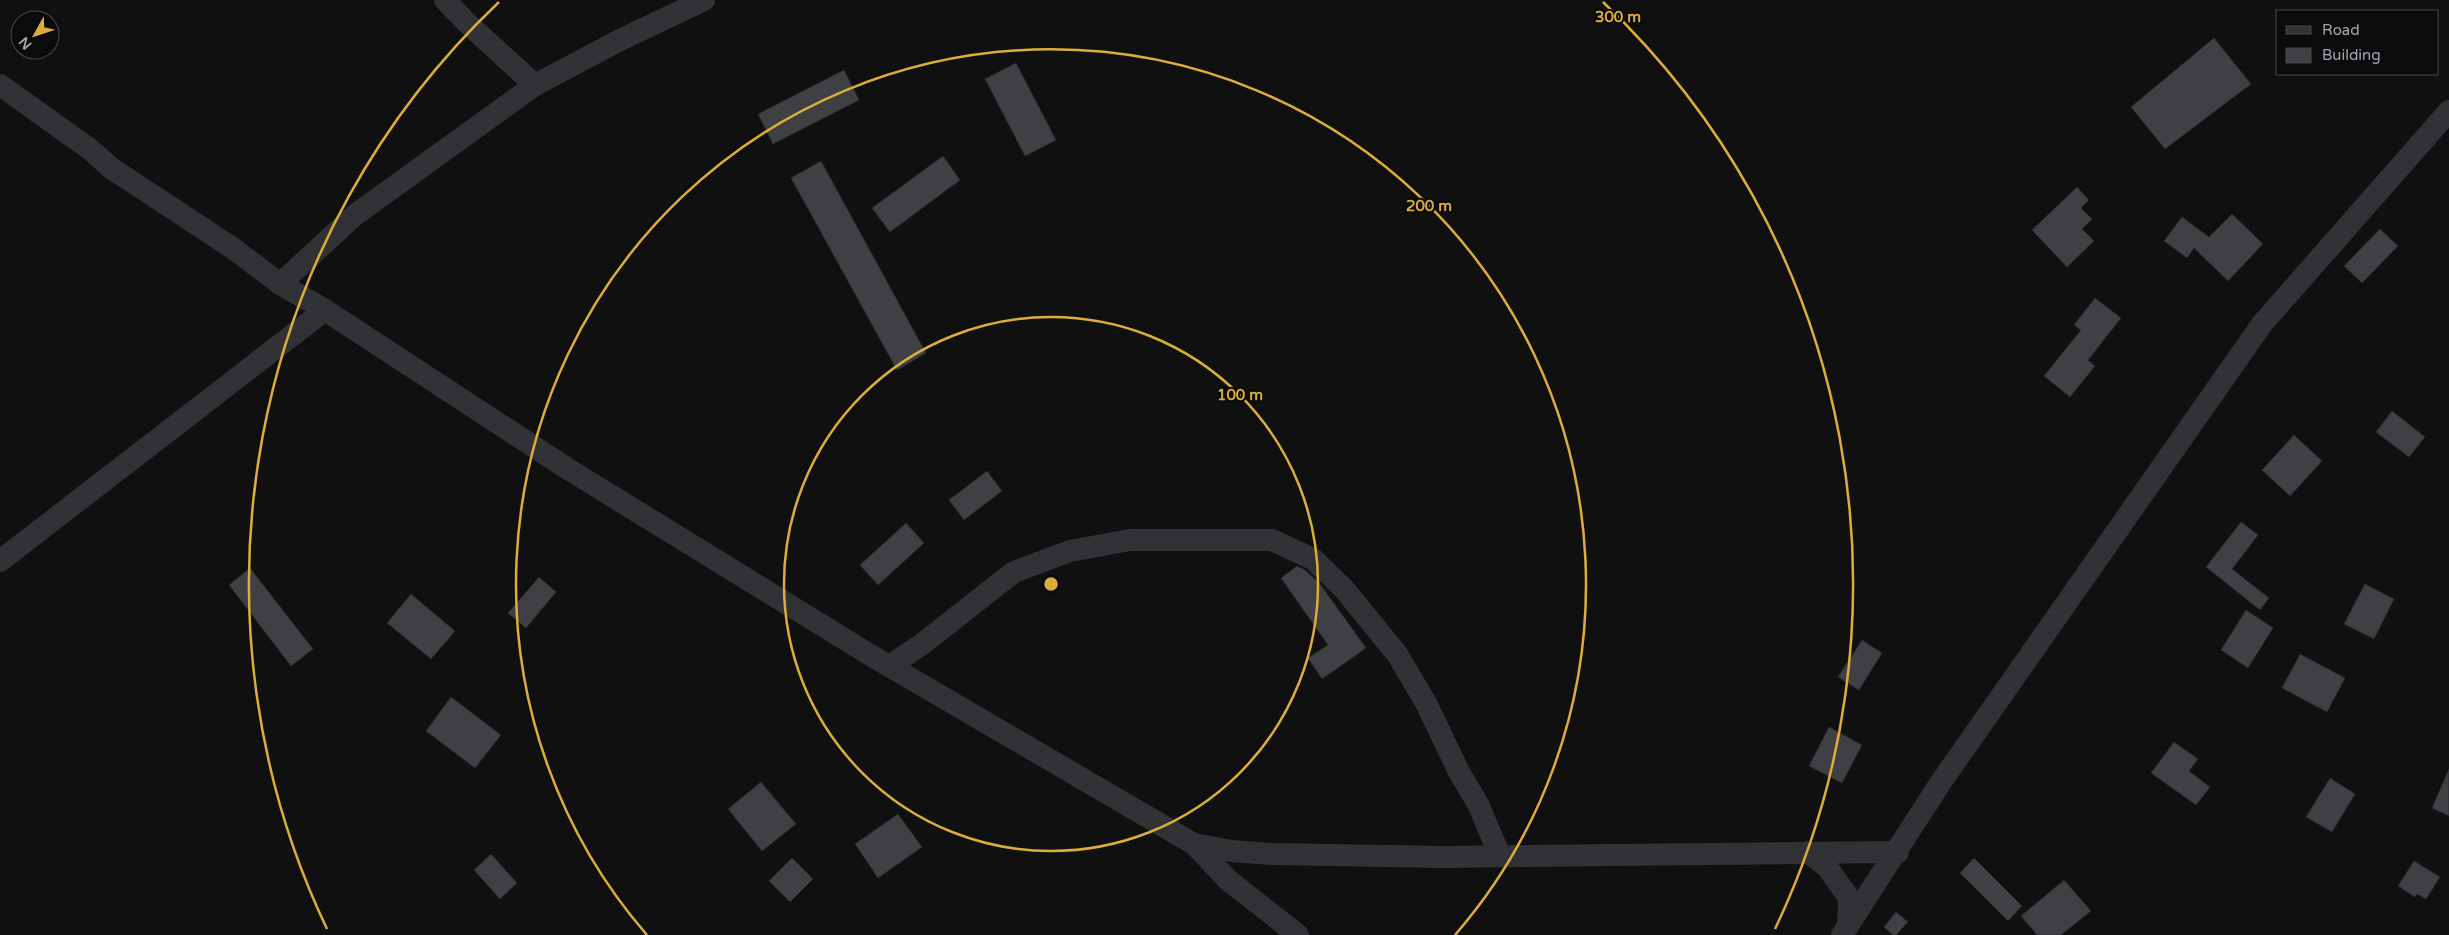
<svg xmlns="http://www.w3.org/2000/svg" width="2449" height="935" font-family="'Varela Round',sans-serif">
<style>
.building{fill:#3f4044;stroke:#2a2a2d}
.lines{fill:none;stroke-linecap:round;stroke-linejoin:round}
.minor{stroke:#313235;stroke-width:22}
.ring{fill:none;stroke:#dcad3c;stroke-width:2.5}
.centre{fill:#dcad3c;stroke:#0b0b0c;stroke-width:2.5}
.ring-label{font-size:15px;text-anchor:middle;font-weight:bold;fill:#dcad3c;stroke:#0b0b0c;stroke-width:4;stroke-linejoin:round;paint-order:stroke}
</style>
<rect width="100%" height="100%" fill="#101011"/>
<g class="building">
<path d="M2214,38l37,46 -86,65 -34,-42z"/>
<path d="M1016,63l40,77 -31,16 -40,-77z"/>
<path d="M844,70l15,30 -86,44 -15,-30z"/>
<path d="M943,156l17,24 -70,52 -18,-24z"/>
<path d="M821,161l105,192 -29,17 -106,-192z"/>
<path d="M2077,187l12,13 -8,8 11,11 -10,10 12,12 -27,26 -35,-37z"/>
<path d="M2232,214l31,30 -35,37 -34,-33 -7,10 -23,-17 18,-24 27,20z"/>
<path d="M2380,229l18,17 -36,37 -18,-17z"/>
<path d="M2095,298l26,20 -33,42 7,6 -25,31 -26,-21 37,-46 -7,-5z"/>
<path d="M2392,411l33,26 -16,20 -33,-25z"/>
<path d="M2294,435l28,26 -32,35 -28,-26z"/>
<path d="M987,471l15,20 -38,29 -15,-20z"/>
<path d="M2241,522l17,13 -26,34 37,29 -9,12 -54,-43z"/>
<path d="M906,523l18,20 -46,42 -18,-20z"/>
<path d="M1297,566l8,4 15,14 46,64 -44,31 -14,-21 20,-13 -47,-67z"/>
<path d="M250,568l63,81 -22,17 -62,-81z"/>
<path d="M539,577l17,15 -30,36 -18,-15z"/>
<path d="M2365,584l29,15 -20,40 -30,-15z"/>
<path d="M411,594l44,37 -24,28 -44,-36z"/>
<path d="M2246,610l27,18 -25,40 -27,-18z"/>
<path d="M1862,640l20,13 -23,37 -21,-13z"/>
<path d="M2300,654l45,24 -18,34 -45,-24z"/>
<path d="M451,697l50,38 -26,33 -49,-37z"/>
<path d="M1829,727l33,18 -20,38 -33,-17z"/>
<path d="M2174,742l24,17 -9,12 21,16 -14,18 -45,-32z"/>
<path d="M2449,769v47l-17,-8z"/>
<path d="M2330,778l25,16 -23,38 -26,-15z"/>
<path d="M761,782l35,42 -34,27 -34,-42z"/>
<path d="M898,814l24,33 -44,31 -23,-34z"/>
<path d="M491,854l26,29 -17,16 -26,-29z"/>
<path d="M792,858l21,21 -23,23 -21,-21z"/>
<path d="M1974,858l48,48 -14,15 -48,-48z"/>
<path d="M2414,861l26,16 -14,22 -9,-5 -2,3 -17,-11z"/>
<path d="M2064,880l27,31 -30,24h-24l-16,-19z"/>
<path d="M1896,912l12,10 -12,13h-3l-9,-8z"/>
</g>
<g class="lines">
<g class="minor">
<path d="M445,0l21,22 69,63"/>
<path d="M0,85l91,65 20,18 123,81 46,35 45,26 243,159 299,184 327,191 37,7 41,3 172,3 454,-5"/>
<path d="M280,284l75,-69 180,-130 85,-45 84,-40"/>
<path d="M0,561l325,-251"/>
<path d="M889,666l32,-21 93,-73 56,-21 60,-11h142l41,19 31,30 53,65 29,49 33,69 19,32 22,52"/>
<path d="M1194,844l34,36 70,55"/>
<path d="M1808,852l19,15 22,31 -1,28"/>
<path d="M1842,935l99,-153 321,-458 187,-213"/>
</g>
</g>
<g class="ring">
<circle cx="1051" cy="584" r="267"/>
<path d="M647 935A535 535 0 1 1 1455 935"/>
<path d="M327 929A802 802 0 0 1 499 2M1603 2A802 802 0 0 1 1775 929"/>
</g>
<circle cx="1051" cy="584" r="8" class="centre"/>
<g class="ring-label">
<text x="1618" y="22">300 m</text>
<text x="1429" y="211">200 m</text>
<text x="1240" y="400">100 m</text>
</g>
<rect x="2276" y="10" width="162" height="65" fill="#0b0b0c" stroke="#47494e"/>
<rect x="2286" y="26" width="25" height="8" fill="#313235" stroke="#47494e"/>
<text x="2322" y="35" font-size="15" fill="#a2a6b0">Road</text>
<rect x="2286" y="48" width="25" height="15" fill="#3f4044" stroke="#47494e"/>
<text x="2322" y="60" font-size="15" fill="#a2a6b0">Building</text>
<g transform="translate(35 35) rotate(230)"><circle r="24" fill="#0b0b0c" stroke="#47494e"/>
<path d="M0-4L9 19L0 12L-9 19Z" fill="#dcad3c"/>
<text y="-8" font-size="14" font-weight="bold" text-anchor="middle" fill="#a2a6b0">N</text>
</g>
</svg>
